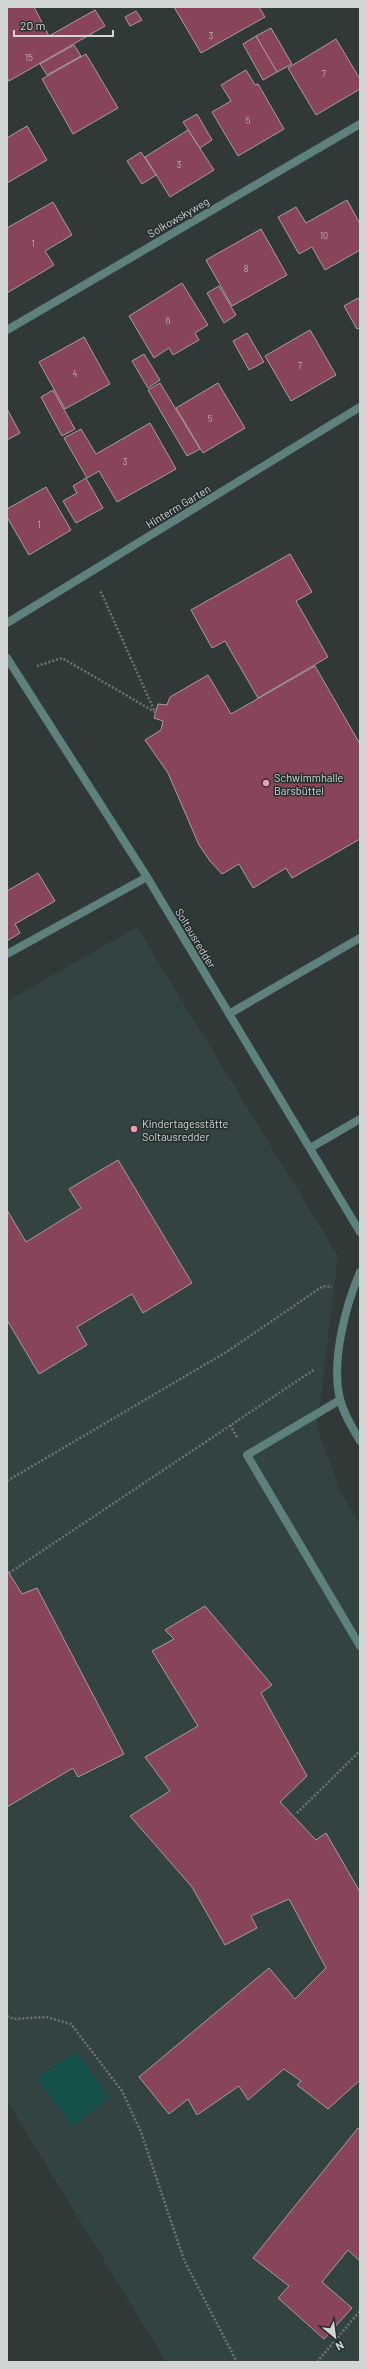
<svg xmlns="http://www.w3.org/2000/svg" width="367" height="2369" font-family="Barlow,sans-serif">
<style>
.built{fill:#324341}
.green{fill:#15504a}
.building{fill:#884458;stroke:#a89d9f}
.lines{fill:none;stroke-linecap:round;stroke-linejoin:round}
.path{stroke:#6e7574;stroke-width:2.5;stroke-dasharray:2 2;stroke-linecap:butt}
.lane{stroke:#5d827d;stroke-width:8}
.street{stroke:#5d827d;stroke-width:8}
.poi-dot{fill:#f19ab2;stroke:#262f2e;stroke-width:1.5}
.labels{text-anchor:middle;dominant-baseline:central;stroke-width:3;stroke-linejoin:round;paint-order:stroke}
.number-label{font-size:9px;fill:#bfb2b6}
.street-label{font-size:11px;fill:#d1d6d5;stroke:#262f2e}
.poi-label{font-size:11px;fill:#d1d6d5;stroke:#262f2e;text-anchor:start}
</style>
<rect width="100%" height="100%" fill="#303938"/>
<path class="built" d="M137,927l201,329 -21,171 24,66 19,32v837h-194l-159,-261v-1100z"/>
<path class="green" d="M76,2051l34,47 -38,28 -35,-47z"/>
<g class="building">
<path d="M7,7h27l15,29 46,-26 10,16 -96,55 -2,-4z"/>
<path d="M174,7h85l6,10 -64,36z"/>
<path d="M136,11l6,9 -12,6 -5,-9z"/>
<path d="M271,28l21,36 -15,8 -21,-36z"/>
<path d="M256,36l21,36 -14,8 -20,-36z"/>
<path d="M336,39l24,40v10l-44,26 -28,-47z"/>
<path d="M74,45l7,11 -34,19 -7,-11z"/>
<path d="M86,54l32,54 -45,26 -31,-55z"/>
<path d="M246,70l9,15 3,-1 26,45 -46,27 -26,-44 19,-11 -10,-16z"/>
<path d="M197,114l15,26 -12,8 -17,-26z"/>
<path d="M27,126l20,34 -40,23v-45z"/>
<path d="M188,130l26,40 -44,27 -25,-40z"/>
<path d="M141,152l15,23 -14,9 -15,-23z"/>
<path d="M347,200l13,24v26l-35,20 -13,-23 -13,7 -21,-37 18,-10 10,16z"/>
<path d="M53,202l19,33 -27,16 9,14 -47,28v-65z"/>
<path d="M261,229l26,46 -55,31 -26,-46z"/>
<path d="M182,283l26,42 -13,8 4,7 -26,15 -4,-7 -15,10 -25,-42z"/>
<path d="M219,286l17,29 -12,8 -17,-30z"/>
<path d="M358,298l2,4v26l-3,1 -13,-23z"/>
<path d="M310,330l26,45 -45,26 -26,-45z"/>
<path d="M247,333l17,29 -15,8 -16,-29z"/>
<path d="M84,337l26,47 -45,25 -26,-47z"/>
<path d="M144,354l16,26 -12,8 -16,-27z"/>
<path d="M160,383l40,66 -13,7 -39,-66z"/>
<path d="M218,383l27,45 -42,25 -27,-45z"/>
<path d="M53,390l22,39 -13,7 -21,-39z"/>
<path d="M7,409l13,24 -13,7z"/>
<path d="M150,423l26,46 -59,33 -18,-31 -12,7 -23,-40 17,-9 15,25z"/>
<path d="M86,478l17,30 -27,15 -13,-22 14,-8 -4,-7z"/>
<path d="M46,487l25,43 -42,25 -22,-38v-8z"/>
<path d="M290,554l22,38 -16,9 32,56 -70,41 -33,-57 -13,7 -21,-38z"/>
<path d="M315,666l45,78v95l-68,39 -6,-10 -33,20 -14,-24 -17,10 -12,-13 -11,-16 -31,-72 -23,-33 16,-10 2,-9 -9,-3 4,-14 9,1 3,-8 38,-22 23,39z"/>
<path d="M38,873l17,28 -40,23 5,9 -13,8v-50z"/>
<path d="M118,1160l74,123 -49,30 -11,-19 -55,33 10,18 -48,29 -32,-54v-110l19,32 55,-34 -12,-19z"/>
<path d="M7,1570l15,24 15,-6 87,166 -46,23 -5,-9 -66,39z"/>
<path d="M205,1606l67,79 -11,8 46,83 -27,26 36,38 10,-7 34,59v188l-32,29 -31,-24 4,-4 -17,-12 -36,31 -9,-14 -42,29 -9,-16 -19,15 -30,-37 130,-109 26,31 31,-31 -37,-69 -38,17 6,12 -32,17 -33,-58 -62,-71 40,-25 -25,-34 53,-31 -46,-75 22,-12 -9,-9z"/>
<path d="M358,2128l2,2v131l-12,-11 -26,32 30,26 -28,31 -46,-41 11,-12 -36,-28z"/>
</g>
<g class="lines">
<g class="path">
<path d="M37,666l25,-8 93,54 -55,-122"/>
<path d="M230,1425l7,12"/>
<path d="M7,1481l221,-130 95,-65 9,1"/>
<path d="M9,1573l306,-204"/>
<path d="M297,1813l63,-62"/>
<path d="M7,2016l7,3 32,-2 25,7 51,67 19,41 43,128 53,102"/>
<path d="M317,2362l43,-51"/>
</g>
<g class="lane">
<path d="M7,954l140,-77"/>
<path d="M229,1014l131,-76"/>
<path d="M310,1148l50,-29"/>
<path d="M360,1272c-15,35 -29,90 -20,127 4,16 12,28 20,42"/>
<path d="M340,1400l-93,55 113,191"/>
</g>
<g class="street">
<path d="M7,330l353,-206"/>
<path d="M7,623l353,-216"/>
<path d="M7,658l140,219 213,355"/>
</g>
</g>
<g class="poi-dot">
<circle cx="266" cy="783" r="4"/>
<circle cx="134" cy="1129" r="4"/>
</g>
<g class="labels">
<g class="number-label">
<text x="211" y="35">3</text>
<text x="29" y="57">15</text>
<text x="324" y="73">7</text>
<text x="248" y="120">5</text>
<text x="179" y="164">3</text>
<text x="324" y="235">10</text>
<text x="33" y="243">1</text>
<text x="246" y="268">8</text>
<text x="168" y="320">6</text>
<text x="300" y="365">7</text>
<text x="75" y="373">4</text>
<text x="210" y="418">5</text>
<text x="125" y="461">3</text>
<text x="39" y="524">1</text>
</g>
<g class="street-label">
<text transform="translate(178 217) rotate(-30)">Solkowskyweg</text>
<text transform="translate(178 506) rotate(-31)">Hinterm Garten</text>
<text transform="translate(196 938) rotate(59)">Soltausredder</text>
</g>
<g class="poi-label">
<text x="274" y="777">Schwimmhalle<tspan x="274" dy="13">Barsbüttel</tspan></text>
<text x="142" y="1123">Kindertagesstätte<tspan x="142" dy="13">Soltausredder</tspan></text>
</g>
</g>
<rect width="367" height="2369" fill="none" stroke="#d1d6d5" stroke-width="16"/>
<g transform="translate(335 2337) rotate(151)" stroke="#262f2e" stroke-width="3" paint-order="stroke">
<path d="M0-3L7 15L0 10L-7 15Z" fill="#d1d6d5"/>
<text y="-6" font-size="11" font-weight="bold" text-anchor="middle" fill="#d1d6d5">N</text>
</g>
<path d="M14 30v6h99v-6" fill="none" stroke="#d1d6d5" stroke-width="2"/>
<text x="20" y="30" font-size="12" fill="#d1d6d5" stroke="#262f2e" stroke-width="3" paint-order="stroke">20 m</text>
</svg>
